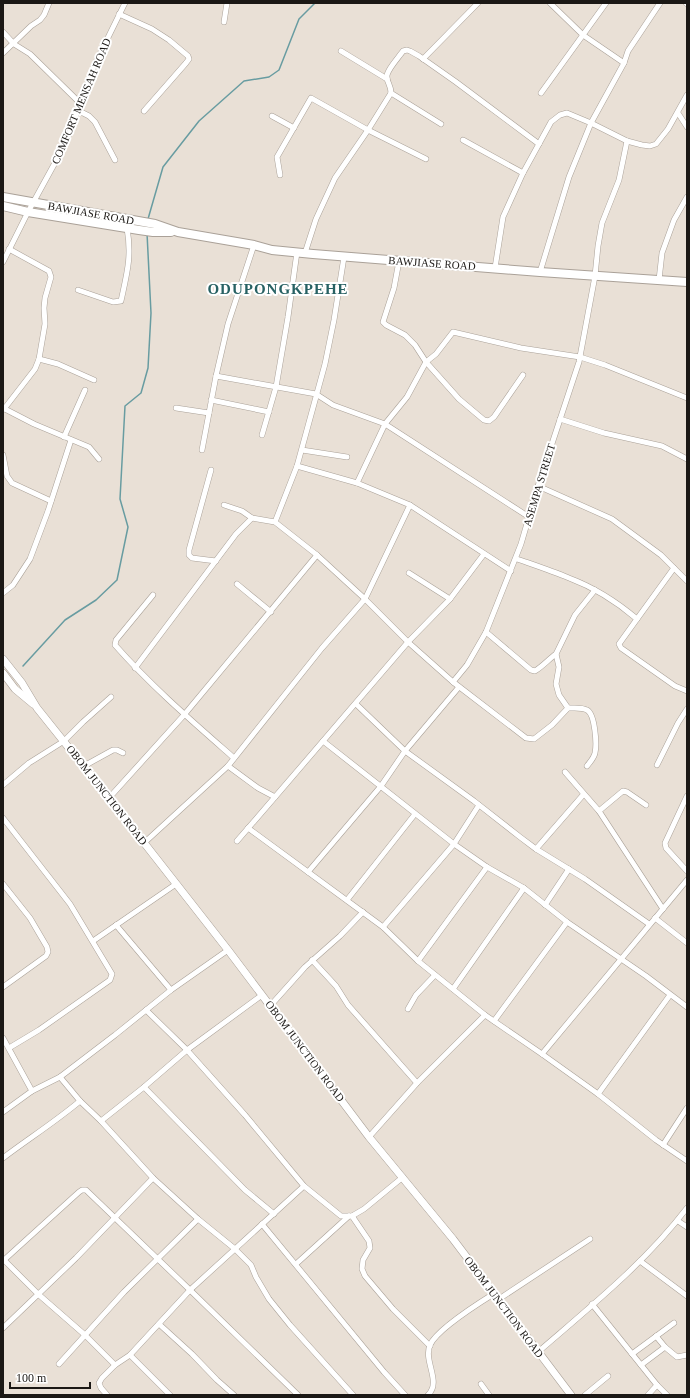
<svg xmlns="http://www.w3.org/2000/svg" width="690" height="1398" font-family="Georgia,serif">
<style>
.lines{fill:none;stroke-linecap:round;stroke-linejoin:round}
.stream{stroke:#689ca1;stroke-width:1.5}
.minor-casing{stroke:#aaa198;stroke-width:6}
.secondary-casing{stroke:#aaa198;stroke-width:8}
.primary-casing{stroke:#aaa198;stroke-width:10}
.minor{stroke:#fff;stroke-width:5}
.secondary{stroke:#fff;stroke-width:7}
.primary{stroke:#fff;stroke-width:8}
.labels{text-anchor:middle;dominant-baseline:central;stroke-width:4;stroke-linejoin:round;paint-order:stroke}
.street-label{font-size:11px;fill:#1b1815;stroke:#fff}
.district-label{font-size:15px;font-weight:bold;letter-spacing:1px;fill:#276163;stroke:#fff}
</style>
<rect width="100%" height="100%" fill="#e9e0d6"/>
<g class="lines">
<g class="stream">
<path d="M351,3h21"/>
<path d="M148,219l15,-52 36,-46 45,-40 25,-4 10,-7 20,-51 16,-16"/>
<path d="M23,666l42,-46 31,-20 21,-20 11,-53 -8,-28 5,-93 16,-13 7,-25 3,-55 -4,-80"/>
</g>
<defs>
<g id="minor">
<path d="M550,3l33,32 41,28"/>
<path d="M686,3l1,1"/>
<path d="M119,14l33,15 17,11 19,16 1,3 -3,4 -42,48"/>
<path d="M224,22l3,-19"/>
<path d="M3,32l11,12 16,10 50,49"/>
<path d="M341,51l46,28"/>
<path d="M3,53l28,-27 9,-6 4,-5 5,-12"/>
<path d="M423,59l55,-56"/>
<path d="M391,93l50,31"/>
<path d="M541,93l65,-90"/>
<path d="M77,110l12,6 6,6 20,38"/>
<path d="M678,113l9,14"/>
<path d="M272,116l22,12"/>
<path d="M463,140l60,33"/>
<path d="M280,175l-3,-18 34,-59 57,32 58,29"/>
<path d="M305,253l11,-34 19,-41 33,-48 23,-37c0,-8 -4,-10 -4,-16 -1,-6 12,-20 16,-26l4,-1 3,1 9,5 37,26 83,62"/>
<path d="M399,261l-5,27 -11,34 3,3 19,10 10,10 11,17 33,37 25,21 5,1 5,-4 29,-42"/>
<path d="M3,262l25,-50 34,-62 8,-18 24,-66 31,-63"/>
<path d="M495,268l8,-51 20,-44 28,-51 9,-7 7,-2 24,10 36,18 15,4 8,1 6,-2 12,-15 19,-34"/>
<path d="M540,272l29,-95 22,-54 33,-60 4,-12 32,-48"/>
<path d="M659,280l3,-27 12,-33 13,-23"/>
<path d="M78,290l35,12 8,-1c6,-28 11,-44 6,-73"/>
<path d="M39,359l19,5 36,16"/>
<path d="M216,376l100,18 17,11 52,19 144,93"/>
<path d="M211,400l58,12"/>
<path d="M3,408l31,16 55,23 10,12"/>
<path d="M176,408l33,5 7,-37 12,-52 26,-79"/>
<path d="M4,409l31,-40 4,-10 6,-35 -1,-16 1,-10 6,-21 -2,-6 -40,-22"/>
<path d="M560,419l44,14 58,13 25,13"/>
<path d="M262,435l14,-48 12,-70 9,-65"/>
<path d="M64,437l21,-47"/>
<path d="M202,450l7,-37"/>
<path d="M302,450l45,7"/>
<path d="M3,455l4,21 5,7 39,18"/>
<path d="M297,466l60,17 53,22 101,66"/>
<path d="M211,470l-22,80v5l3,3 24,3"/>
<path d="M357,483l28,-59 22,-27 19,-35 10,-8 17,-22 68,16 59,9 25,8 82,33"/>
<path d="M538,486l74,33 49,36 26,26"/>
<path d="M224,505l18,6 10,7"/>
<path d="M275,522l22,-56 28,-102 9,-44 10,-63"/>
<path d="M517,559c17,6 35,12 52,19 24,9 48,24 68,41l-18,25 2,4 54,38 12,5"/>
<path d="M409,573l41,26"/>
<path d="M237,584l34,28"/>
<path d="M3,593l10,-8 17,-26 18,-48 23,-71"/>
<path d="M153,595l-37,45 -1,5c36,41 78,77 119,113"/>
<path d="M637,619l37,-51"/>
<path d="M486,632l45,38 4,1c8,-5 14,-12 21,-17"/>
<path d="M135,668l101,-134 16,-16 23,4 42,33 48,44 43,43 45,40 73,56 8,1 18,-14 16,-17c7,0 14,-1 19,2 8,4 10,34 8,43 -1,5 -5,9 -8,13"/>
<path d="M453,682l14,-17 19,-33 35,-88 17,-58 41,-124 16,-86 3,-30 4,-23 17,-43 8,-39"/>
<path d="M356,704l49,47 69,50 46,36 16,12 49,30 64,45"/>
<path d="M568,708l-9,-13 -3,-11 3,-17 -3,-13 19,-39 20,-25"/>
<path d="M323,741l131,103 33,23 37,21 43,34 79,54 41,31"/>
<path d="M657,765l21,-42 9,-14"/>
<path d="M84,766l29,-16h4l6,3"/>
<path d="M228,766l30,22 17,9 133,-155 42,-43 34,-45"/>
<path d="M565,772l34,39 64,98"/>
<path d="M3,785l26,-22 35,-22 19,-19 28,-25"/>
<path d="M687,796l-22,47 1,5 21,23"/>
<path d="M109,798l75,-83 133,-160"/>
<path d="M599,811l24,-20 4,1 19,13"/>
<path d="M3,818l67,86 42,70 -2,6 -71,50 -30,18"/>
<path d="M248,828l135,99 35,34 67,54 57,39 56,40 58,46 31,21"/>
<path d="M237,841l38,-44"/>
<path d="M144,843l84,-77 94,-118 43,-49 45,-94"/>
<path d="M536,849l47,-54"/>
<path d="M308,872l73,-86 24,-35 54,-64"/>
<path d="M3,884l27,34 17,29 1,5 -2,4 -43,31"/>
<path d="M347,900l68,-86"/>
<path d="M545,905l24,-36"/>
<path d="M655,918l32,25"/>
<path d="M116,925l55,65"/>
<path d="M383,927l71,-83 25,-39"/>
<path d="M93,941l83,-57"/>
<path d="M312,960l24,26 12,19 69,78"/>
<path d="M418,961l69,-94"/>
<path d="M453,989l71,-101"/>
<path d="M271,1005l34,-38 35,-31 23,-24"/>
<path d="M408,1009l8,-14 19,-20"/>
<path d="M146,1010l41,40 58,65 59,71 37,30h11l12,-7 39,-32"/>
<path d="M494,1021l73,-99"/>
<path d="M3,1038l29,53"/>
<path d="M542,1054l145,-174"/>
<path d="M60,1077l20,24 21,20 52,57 45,41 37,30 16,16 5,12 13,22 21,26 63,70"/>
<path d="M144,1087l101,103 29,24"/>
<path d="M598,1094l72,-99"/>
<path d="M3,1112l29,-21 28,-14 55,-42 56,-45 57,-40"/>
<path d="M101,1121l43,-34 43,-37 75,-55"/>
<path d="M369,1137l48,-54 68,-68"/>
<path d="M663,1145l24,-37"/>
<path d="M3,1158c25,-19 52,-36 77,-57"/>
<path d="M352,1216l17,25 1,7 -7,12 -1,9 3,7 28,33 37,37"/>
<path d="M678,1221l9,6"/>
<path d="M262,1224l122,148 21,23"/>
<path d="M3,1259l35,35 47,41 30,30"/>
<path d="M4,1260l75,-68 3,-2h4l104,100 108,105"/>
<path d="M640,1261l47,35"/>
<path d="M296,1264l53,-48"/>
<path d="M499,1299l91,-60"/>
<path d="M592,1304l65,81 10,10"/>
<path d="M159,1324l33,30 25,26 17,15"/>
<path d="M3,1328l73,-70 77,-80"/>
<path d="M656,1336l9,11 12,10 10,-2"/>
<path d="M538,1352c52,-45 107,-89 149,-144"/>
<path d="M632,1354l42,-31"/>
<path d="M130,1355l40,40"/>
<path d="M59,1364l65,-72 74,-73"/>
<path d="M641,1365l24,-18"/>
<path d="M481,1384l8,11"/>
<path d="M107,1395l-6,-7 -2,-5 3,-5 13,-13 15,-10 60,-65 114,-104"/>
<path d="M428,1395c14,-13 -5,-34 2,-50 7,-16 49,-42 65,-52"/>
<path d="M585,1395l23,-19"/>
<path d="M648,1395l9,-10"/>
</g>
<g id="secondary">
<path d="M3,659l19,24 15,25 72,90 119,152 141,187 84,102 118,156"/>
<path d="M3,673l12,16 18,15"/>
</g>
<g id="primary">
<path d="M3,197l152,27 23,8 76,13 18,5 41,4 227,18 147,10"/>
<path d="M3,206l25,6 111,18 14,2h18"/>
</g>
</defs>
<use href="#minor" class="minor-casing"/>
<use href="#secondary" class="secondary-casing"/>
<use href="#primary" class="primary-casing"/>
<use href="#minor" class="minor"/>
<use href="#secondary" class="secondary"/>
<use href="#primary" class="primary"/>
</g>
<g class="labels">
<g class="street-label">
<text transform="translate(81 101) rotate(-67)">COMFORT MENSAH ROAD</text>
<text transform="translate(91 213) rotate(10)">BAWJIASE ROAD</text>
<text transform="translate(432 263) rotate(4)">BAWJIASE ROAD</text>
<text transform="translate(539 485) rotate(-73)">ASEMPA STREET</text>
<text transform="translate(107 795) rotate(52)">OBOM JUNCTION ROAD</text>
<text transform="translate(305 1051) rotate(53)">OBOM JUNCTION ROAD</text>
<text transform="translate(504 1307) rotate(53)">OBOM JUNCTION ROAD</text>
</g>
<g class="district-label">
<text x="278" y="289">ODUPONGKPEHE</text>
</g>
</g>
<rect width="690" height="1398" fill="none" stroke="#1b1815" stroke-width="8"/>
<path d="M10 1382v6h80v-6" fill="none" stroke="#1b1815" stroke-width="2"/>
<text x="16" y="1382" font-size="12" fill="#1b1815" stroke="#ffffff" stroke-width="3" paint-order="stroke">100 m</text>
</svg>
